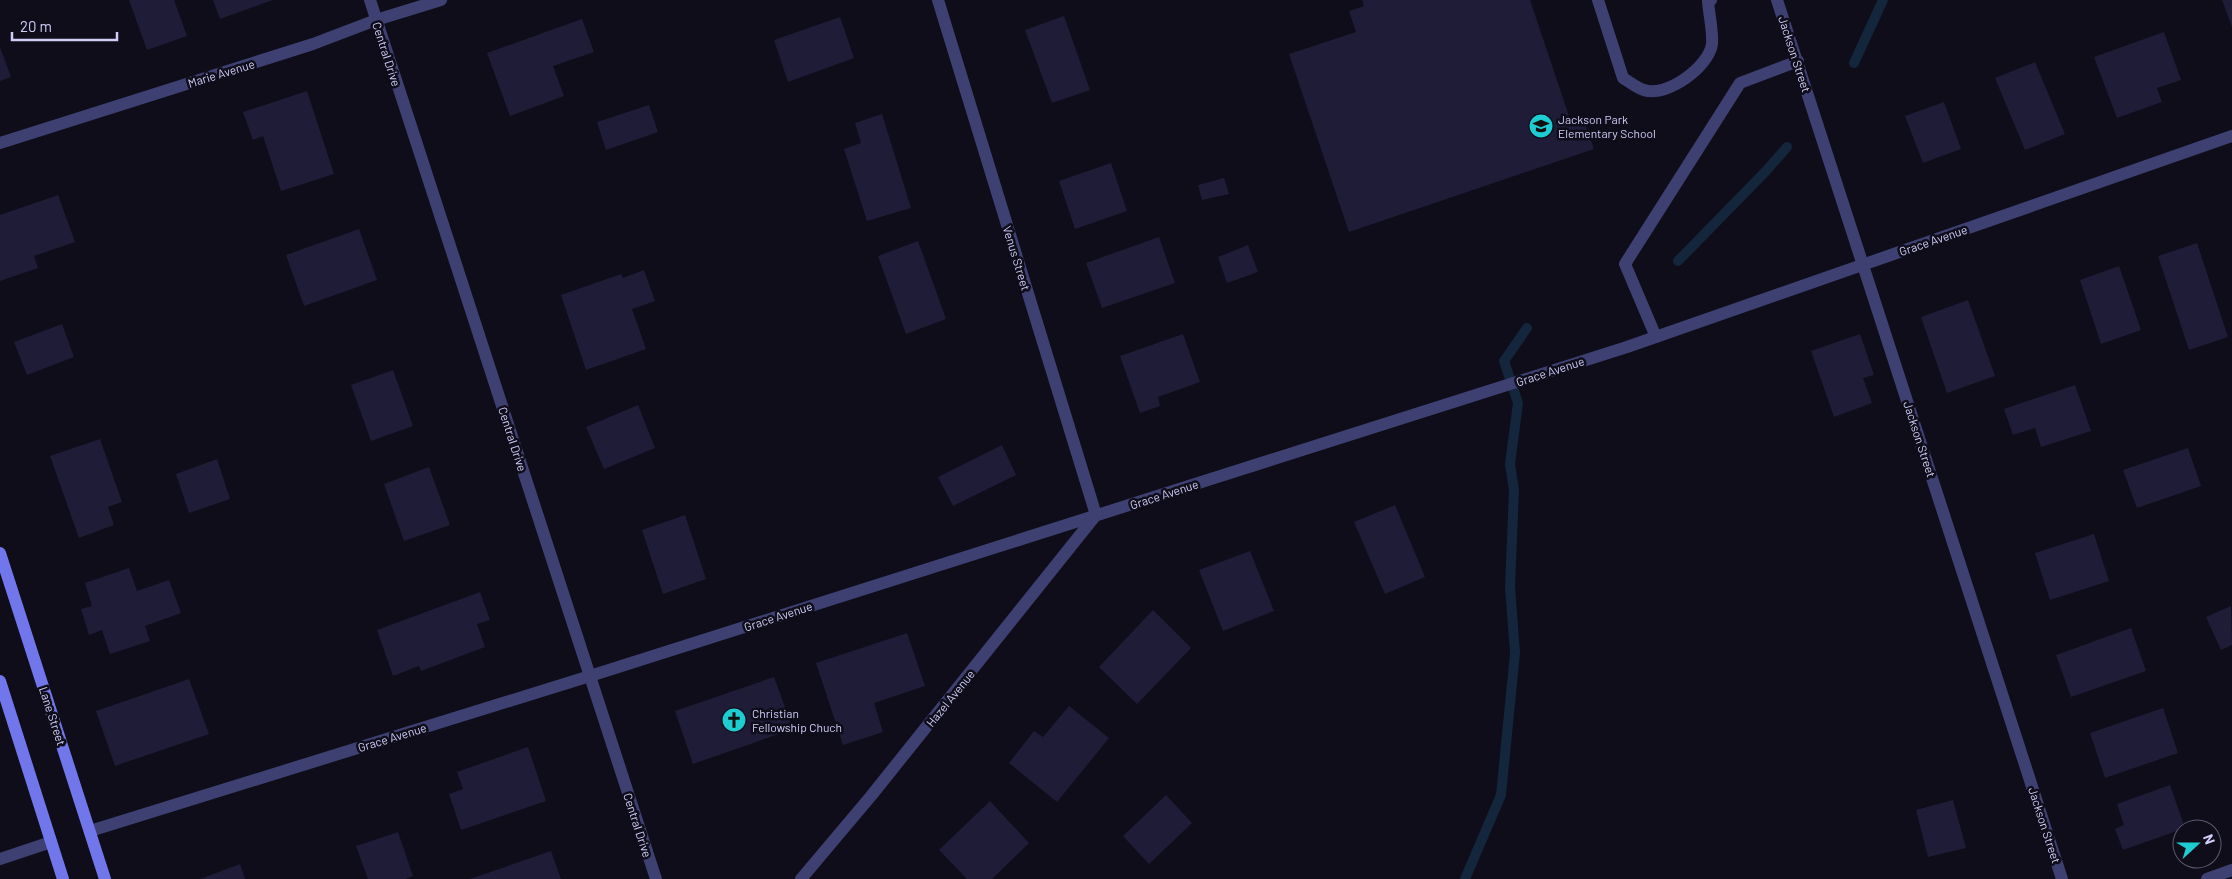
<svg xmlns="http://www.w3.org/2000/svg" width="2232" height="879" font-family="Barlow,sans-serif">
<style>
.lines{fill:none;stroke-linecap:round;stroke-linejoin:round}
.stream{stroke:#13263c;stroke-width:10}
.building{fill:#1f1c38}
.service{stroke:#3e4072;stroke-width:12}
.minor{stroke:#3e4072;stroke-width:12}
.secondary{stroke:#7176eb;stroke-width:12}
.labels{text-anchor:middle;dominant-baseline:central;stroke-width:5;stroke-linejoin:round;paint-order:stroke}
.street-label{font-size:12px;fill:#cfcdf8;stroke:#0e0d19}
.poi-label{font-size:12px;fill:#cfcdf8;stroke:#0e0d19;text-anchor:start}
</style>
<rect width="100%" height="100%" fill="#0e0d19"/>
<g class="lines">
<g class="stream">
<path d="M1854,63l29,-63"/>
<path d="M1678,261l88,-90 21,-24"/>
<path d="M1465,879l36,-84 14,-142 -5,-66 4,-97 -4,-26 8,-61 -14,-42 23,-33"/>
</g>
</g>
<g class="building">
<path d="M129,0h45l13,36 -40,14z"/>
<path d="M213,0h60l-53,19z"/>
<path d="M1362,0h168l42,125 12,-4 10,28 -245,83 -60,-178 67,-22 -7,-21 15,-5z"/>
<path d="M2222,0h10v27z"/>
<path d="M1064,16l26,74 -38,13 -27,-73z"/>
<path d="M840,17l14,41 -66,24 -14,-42z"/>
<path d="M582,19l12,33 -41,14 11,30 -54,20 -23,-63z"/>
<path d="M2164,32l17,48 -24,8 5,14 -45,16 -23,-61z"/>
<path d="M0,47l11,30 -11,4z"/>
<path d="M2035,62l30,72 -40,16 -30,-72z"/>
<path d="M307,91l27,83 -53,17 -18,-55 -10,4 -10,-28z"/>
<path d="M1944,102l17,47 -38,14 -18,-47z"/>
<path d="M649,105l9,27 -52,18 -9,-28z"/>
<path d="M882,114l29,94 -44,13 -23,-72 17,-6 -6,-20z"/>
<path d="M1111,163l16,48 -52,18 -16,-48z"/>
<path d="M1224,178l5,16 -27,6 -4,-15z"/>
<path d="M58,195l17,47 -41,14 4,12 -38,13v-66z"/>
<path d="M359,229l18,51 -73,26 -18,-51z"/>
<path d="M1159,237l16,46 -73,25 -16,-45z"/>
<path d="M918,241l28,78 -40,15 -28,-78z"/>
<path d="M2197,243l31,94 -39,13 -31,-94z"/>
<path d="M1248,245l10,27 -31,11 -9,-26z"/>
<path d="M2119,266l22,64 -40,14 -21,-64z"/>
<path d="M644,270l11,31 -23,8 14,40 -60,21 -25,-75 60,-21 2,4z"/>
<path d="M1968,300l27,76 -48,17 -26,-76z"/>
<path d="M62,324l12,33 -47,18 -13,-33z"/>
<path d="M1183,334l17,48 -42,15 2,9 -20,7 -20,-57z"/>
<path d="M1860,334l14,41 -11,3 9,25 -38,14 -23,-66z"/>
<path d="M393,370l20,56 -42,15 -20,-56z"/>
<path d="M2075,385l16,46 -50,16 -6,-19 -22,7 -9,-26z"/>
<path d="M638,405l17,43 -51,21 -18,-42z"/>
<path d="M100,439l22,63 -14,5 6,18 -35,13 -29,-82z"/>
<path d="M1002,445l14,30 -63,31 -15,-29z"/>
<path d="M2188,448l13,38 -64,22 -14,-38z"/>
<path d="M217,459l13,40 -41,14 -13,-39z"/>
<path d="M429,467l21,58 -46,16 -20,-57z"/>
<path d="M1395,505l30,72 -40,17 -31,-72z"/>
<path d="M685,515l21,64 -43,15 -21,-64z"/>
<path d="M2094,534l15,47 -59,19 -15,-47z"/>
<path d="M1250,551l24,60 -51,20 -24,-61z"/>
<path d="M129,568l8,23 32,-11 12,33 -36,13 5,15 -40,13 -8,-24 -13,5 -8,-26 11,-3 -7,-23z"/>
<path d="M480,592l10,28 -13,4 8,23 -64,24 -2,-5 -26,10 -16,-46z"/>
<path d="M2231,606l1,39 -11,5 -15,-33z"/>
<path d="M1153,610l38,38 -54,56 -38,-37z"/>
<path d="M2131,628l15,43 -75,26 -15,-42z"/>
<path d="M907,633l18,53 -51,17 9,29 -40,13 -27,-82z"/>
<path d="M774,677l19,52 -100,35 -18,-53z"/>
<path d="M189,679l20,55 -94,32 -19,-55z"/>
<path d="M1069,706l40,32 -52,64 -48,-39 25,-32 9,6z"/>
<path d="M2163,708l15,45 -73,25 -15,-45z"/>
<path d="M528,747l18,54 -85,29 -12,-36 14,-5 -6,-17z"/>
<path d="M2170,785l15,43 -62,22 -8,-21 9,-4 -7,-21z"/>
<path d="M1166,795l26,28 -43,41 -26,-28z"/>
<path d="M1953,800l13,48 -38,9 -12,-47z"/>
<path d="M990,801l39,42 -37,36h-25l-28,-29z"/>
<path d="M398,832l15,44 -8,3h-37l-12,-33z"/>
<path d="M551,851l10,28h-91z"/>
<path d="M240,864l5,15h-45z"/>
</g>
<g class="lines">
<g class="service">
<path d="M1598,0l25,78c7,4 14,10 21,12 22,8 65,-23 68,-46 1,-13 -3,-29 -4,-43l3,-1"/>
<path d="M1656,337l-31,-73 115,-181 58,-22"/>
</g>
<g class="minor">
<path d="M370,0l286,879"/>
<path d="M1777,0l285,879"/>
<path d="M0,143l313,-99 63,-24 65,-20"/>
<path d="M90,831l500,-155 1037,-329 605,-211"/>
<path d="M0,859l51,-17"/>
<path d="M801,879l70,-83 225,-281 -158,-515"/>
<path d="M2207,879l25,-9"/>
</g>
<g class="secondary">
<path d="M0,553l105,326"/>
<path d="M0,681l63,198"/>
</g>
</g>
<defs>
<symbol id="school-disc" viewBox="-11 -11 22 22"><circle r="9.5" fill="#1ecdd2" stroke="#0e0d19"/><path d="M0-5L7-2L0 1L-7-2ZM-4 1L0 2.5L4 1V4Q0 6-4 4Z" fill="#111"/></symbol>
<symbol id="church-disc" viewBox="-11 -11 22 22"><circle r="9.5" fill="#1ecdd2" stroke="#0e0d19"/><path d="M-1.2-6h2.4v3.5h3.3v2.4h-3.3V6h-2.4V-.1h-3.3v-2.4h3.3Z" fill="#111"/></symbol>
</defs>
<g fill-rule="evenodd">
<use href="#school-disc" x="1527" y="112" width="28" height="28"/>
<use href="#church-disc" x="720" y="706" width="28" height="28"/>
</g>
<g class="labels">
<g class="street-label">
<text transform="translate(387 54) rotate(72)">Central Drive</text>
<text transform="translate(1795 54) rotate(72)">Jackson Street</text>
<text transform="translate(221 73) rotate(-17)">Marie Avenue</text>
<text transform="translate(1933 240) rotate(-19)">Grace Avenue</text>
<text transform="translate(1017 258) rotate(73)">Venus Street</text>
<text transform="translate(1550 371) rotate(-18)">Grace Avenue</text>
<text transform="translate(513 439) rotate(72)">Central Drive</text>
<text transform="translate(1920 439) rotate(72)">Jackson Street</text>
<text transform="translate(1164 494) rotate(-18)">Grace Avenue</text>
<text transform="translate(778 616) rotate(-18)">Grace Avenue</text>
<text transform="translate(950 698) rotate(-51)">Hazel Avenue</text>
<text transform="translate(53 716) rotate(72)">Lane Street</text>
<text transform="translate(392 737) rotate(-17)">Grace Avenue</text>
<text transform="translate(638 825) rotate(72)">Central Drive</text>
<text transform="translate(2045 825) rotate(72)">Jackson Street</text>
</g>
<g class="poi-label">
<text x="1558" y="119">Jackson Park<tspan x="1558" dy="14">Elementary School</tspan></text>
<text x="752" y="713">Christian<tspan x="752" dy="14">Fellowship Chuch</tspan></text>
</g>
</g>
<g transform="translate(2197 844) rotate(69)"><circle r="24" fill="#0e0d19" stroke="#5b5a72"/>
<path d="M0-4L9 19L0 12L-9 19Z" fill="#1ecdd2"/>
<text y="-8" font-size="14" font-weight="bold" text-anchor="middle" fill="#cfcdf8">N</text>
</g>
<path d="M12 32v8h105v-8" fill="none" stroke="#cfcdf8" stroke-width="2.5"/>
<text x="20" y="32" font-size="15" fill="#cfcdf8" stroke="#0e0d19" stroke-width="4" paint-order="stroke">20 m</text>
</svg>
